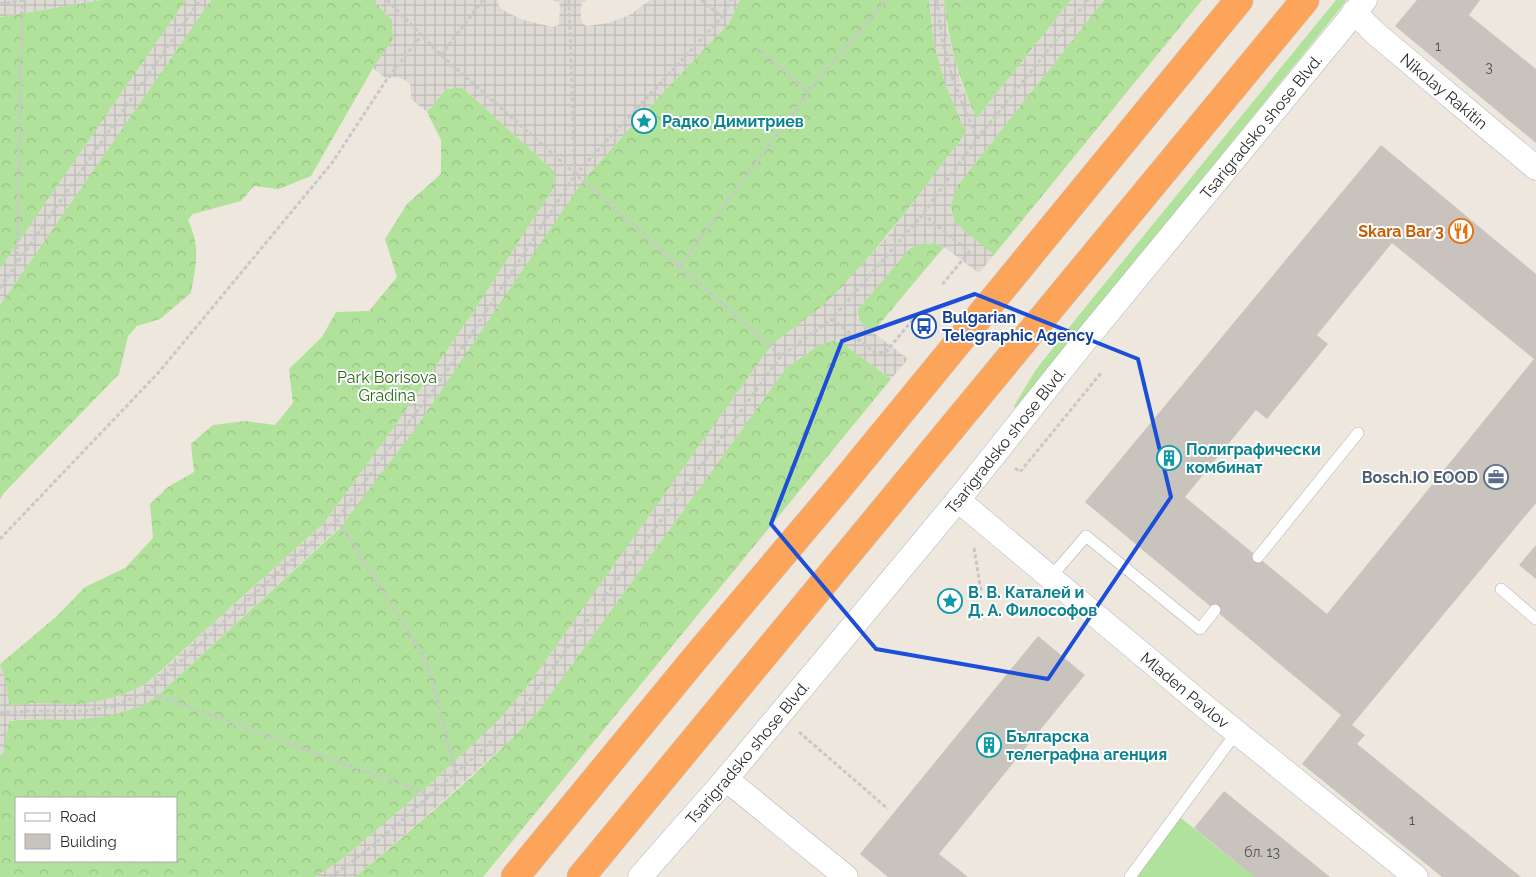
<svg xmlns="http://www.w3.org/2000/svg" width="1536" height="877" font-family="Raleway,sans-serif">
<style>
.grass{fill:#b1e29b}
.forest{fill:url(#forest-crowns);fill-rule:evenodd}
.plaza{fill:url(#plaza-grid)}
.building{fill:#c8c4bd;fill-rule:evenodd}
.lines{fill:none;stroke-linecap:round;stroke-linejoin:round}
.lane-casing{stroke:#b1b3be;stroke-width:12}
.street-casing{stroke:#b1b3be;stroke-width:25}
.highway-casing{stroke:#c8c8c8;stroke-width:29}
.path{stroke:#c8c8c8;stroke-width:3;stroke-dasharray:4 2.5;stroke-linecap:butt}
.lane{stroke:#fff;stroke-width:11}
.street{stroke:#fff;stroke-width:24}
.highway{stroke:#fca55a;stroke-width:28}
.marked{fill:none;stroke:#1d4ed8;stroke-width:4;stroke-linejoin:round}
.labels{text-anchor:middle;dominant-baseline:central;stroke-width:4;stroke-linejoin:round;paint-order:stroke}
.number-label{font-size:14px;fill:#525150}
.street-label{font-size:16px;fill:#2b2b2b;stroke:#fff}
.culture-label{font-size:16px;font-weight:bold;fill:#0d838f;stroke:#fff;text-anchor:start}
.food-label{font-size:16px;font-weight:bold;fill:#c56008;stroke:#fff;text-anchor:end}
.transit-label{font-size:16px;font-weight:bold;fill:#164399;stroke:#fff;text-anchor:start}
.park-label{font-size:16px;fill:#29681b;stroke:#fff}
.service-label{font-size:16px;font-weight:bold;fill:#4e5e75;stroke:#fff;text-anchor:end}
</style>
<defs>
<pattern id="forest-crowns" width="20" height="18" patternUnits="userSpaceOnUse" patternTransform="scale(1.25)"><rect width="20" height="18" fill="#b1e29b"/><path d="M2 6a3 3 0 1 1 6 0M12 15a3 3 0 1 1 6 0" fill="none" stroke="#98c286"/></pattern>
<pattern id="plaza-grid" width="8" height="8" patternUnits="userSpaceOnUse" patternTransform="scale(1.25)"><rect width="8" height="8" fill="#dddad4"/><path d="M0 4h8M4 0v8" fill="none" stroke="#bebbb6"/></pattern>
</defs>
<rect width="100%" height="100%" fill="#ede7de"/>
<g class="grass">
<path d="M1336,0h11l-331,409 -2,-3 21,-35 44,-56z"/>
<path d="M1176,814l78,63h-124z"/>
</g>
<g class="forest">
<path d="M101,0h85l-186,269v-252z"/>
<path d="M211,0h162l19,20 1,20 -20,28 -62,108 -32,13 -25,-3 -13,15 -48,13 -5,6c13,28 8,44 3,73l-31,26 -23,7 -9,10 -9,38 -116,120 -3,6v-195z"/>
<path d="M740,0h189l5,43 11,40 21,50c-42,55 -83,112 -132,162 -21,22 -49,36 -69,59l-238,333 -29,34 -71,66 -87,74 -25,16h-315v-121l3,-3 6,-32c53,-6 99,7 148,-25l184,-169 241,-345 55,-62 92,-97zM16,798h160v63h-160z"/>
<path d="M944,0h127l-95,119c-16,-38 -28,-77 -32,-119z"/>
<path d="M1104,0h98l-208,255c-15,-12 -45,-27 -43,-50 0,-6 4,-13 6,-19z"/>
<path d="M462,87l92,84 1,15 -83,128 -77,112 -70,96 -179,162c-21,10 -42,19 -66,20 -25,2 -46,-1 -71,2l-4,-28 -5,-14 57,-48 28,-29 40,-19 28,-30 -3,-34 18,-17 26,-15 -3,-28 22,-19 32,-4 30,4 18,-22 -4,-34 33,-32 14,-25 33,-1 28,-34 -12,-38 22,-35 34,-30v-34l-14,-28 19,-23z"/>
<path d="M934,243l10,4 -72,86c-9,-8 -15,-11 -14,-24l52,-61 12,-4z"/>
<path d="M833,341l8,1 50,37 -408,498h-128c63,-53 128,-106 184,-167l247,-342 33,-23z"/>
</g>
<g class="plaza">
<path d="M0,0h101l-101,17z"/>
<path d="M186,0h25l-211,305v-36z"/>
<path d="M373,0h125v4l3,5 7,4 15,7 30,7 6,-2 1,-18 -1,-5 -7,-2h35l-4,1 -2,5v13l2,5 4,2 21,-3 22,-8 20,-15h90l-11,23 -92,97 -55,62 -169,250 -72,94 -184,170 -13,9 -36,11 -34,4 -47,-1 -18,2 -6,32 -3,3v-92l5,14 4,28 23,-3 49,1 36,-7 30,-13 178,-162 70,-96 77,-112 83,-128 -1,-15 -92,-84 -16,2 -19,23 -16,-13 -1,-15 -7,-5 -8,-2 -8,2 -14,-11 20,-28 -1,-20z"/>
<path d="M929,0h15l3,30 15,56 14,33 95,-119h33l-147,186 -6,19 2,14 9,10 32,26 -15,18 -35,-26 -10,-4 -12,1 -12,4 -52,61 -1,8 5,7 46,35 -17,20 -50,-37 -8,-1 -14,4 -33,23 -247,342 -24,26 -91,82 -69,59h-40l25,-16 87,-74 71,-66 29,-34 238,-333 10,-12 45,-34 14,-13 53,-58 79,-104 -21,-50 -11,-40z"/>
</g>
<g class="building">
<path d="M1417,0h63l-11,15 67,54v74l-141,-117z"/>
<path d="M1381,145l155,129v229l-184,222 13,10 -8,9 164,133h-79l-140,-113 39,-49 -256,-213zM1392,243l142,116 -207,255 -142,-117 71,-87 11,9 61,-75 -11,-9z"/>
<path d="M1536,545v34l-17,-14z"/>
<path d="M1038,636l47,39 -146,179 29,23h-80l-28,-23z"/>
<path d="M1224,791l106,86h-76l-60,-49z"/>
</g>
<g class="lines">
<defs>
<g id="lane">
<path d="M1258,557l100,-124"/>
<path d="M1050,578l36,-42 114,93 15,-19"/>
<path d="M1501,589l35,30"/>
<path d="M1130,877l106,-144"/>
</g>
<g id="street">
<path id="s1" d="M1354,12l21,21 161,135"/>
<path id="s2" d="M958,500l246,206 212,171"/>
<path d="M726,779l120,98"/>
<path id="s3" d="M640,877l86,-98 232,-279 121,-152 286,-348"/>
</g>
<g id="highway">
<path d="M515,877l186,-226 141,-167 397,-484"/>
<path d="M581,877l724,-877"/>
</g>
</defs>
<use href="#lane" class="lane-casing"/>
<use href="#street" class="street-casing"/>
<use href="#highway" class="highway-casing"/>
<g class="path">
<path d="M387,0l54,55 340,301"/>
<path d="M569,0l6,174"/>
<path d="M701,0l21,17"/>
<path d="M937,0l5,39 11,41 24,59"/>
<path d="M0,4l23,-4"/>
<path d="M757,47l51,45"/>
<path d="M441,55l42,-55"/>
<path d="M923,214l46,38 -28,34"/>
<path d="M17,262l5,-262"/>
<path d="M679,267l129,-175 78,-92"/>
<path d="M0,288l200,-288"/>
<path d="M832,319l42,33 11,1 30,-36"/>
<path d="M1015,468l5,4 81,-99"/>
<path d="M337,519l86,136 10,27 22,91"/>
<path d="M0,539l159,-167 173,-209 55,-84 34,-43"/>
<path d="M974,548l7,43"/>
<path d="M147,692l284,103"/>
<path d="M0,713l31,-2h55l28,-5 33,-14 190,-173 110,-148 128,-196 147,-158 9,-17"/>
<path d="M799,732l89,77"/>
<path d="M330,877c36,-23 66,-52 98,-80 32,-28 66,-56 95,-88l258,-353 51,-37 91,-105 54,-75 111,-139"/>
</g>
<use href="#lane" class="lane"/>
<use href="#street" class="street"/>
<use href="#highway" class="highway"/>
</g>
<path class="marked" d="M975,294l163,65 33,138 -123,182 -172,-30 -105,-125 71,-183z"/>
<defs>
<symbol id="sight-ring" viewBox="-11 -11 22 22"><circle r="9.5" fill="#fff" stroke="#0f9aa8" stroke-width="1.5"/><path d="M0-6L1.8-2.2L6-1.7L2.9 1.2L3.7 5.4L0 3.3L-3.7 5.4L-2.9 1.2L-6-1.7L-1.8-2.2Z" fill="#0f9aa8"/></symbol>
<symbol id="restaurant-ring" viewBox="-11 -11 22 22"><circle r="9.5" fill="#fff" stroke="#e8710a" stroke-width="1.5"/><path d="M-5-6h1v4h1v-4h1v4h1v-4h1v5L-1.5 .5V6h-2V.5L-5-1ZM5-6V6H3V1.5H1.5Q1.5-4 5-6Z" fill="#e8710a"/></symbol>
<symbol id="bus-ring" viewBox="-11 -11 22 22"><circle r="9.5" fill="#fff" stroke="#1a4fb4" stroke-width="1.5"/><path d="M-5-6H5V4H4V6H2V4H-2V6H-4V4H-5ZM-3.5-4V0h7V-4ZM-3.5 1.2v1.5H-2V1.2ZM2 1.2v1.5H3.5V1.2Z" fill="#1a4fb4"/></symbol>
<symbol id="building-ring" viewBox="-11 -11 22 22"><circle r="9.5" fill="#fff" stroke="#0f9aa8" stroke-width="1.5"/><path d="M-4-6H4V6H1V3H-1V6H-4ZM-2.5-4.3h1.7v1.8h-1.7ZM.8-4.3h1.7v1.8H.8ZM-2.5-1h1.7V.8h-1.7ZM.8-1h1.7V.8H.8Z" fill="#0f9aa8"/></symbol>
<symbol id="office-ring" viewBox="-11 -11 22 22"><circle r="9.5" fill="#fff" stroke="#5c6f8a" stroke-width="1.5"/><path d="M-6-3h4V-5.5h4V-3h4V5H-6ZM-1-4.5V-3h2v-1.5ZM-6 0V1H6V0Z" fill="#5c6f8a"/></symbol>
</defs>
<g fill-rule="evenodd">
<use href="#sight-ring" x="630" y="107" width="28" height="28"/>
<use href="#restaurant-ring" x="1447" y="217" width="28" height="28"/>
<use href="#bus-ring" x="910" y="312" width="28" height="28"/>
<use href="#building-ring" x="1155" y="444" width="28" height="28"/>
<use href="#office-ring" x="1482" y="463" width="28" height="28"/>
<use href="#sight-ring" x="936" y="587" width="28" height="28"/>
<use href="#building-ring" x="975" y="731" width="28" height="28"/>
</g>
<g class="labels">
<g class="number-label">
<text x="1438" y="46">1</text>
<text x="1489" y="67">3</text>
<text x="1412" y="820">1</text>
<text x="1262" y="852">бл. 13</text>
</g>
<g class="street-label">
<text stroke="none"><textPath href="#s1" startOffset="120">Nikolay Rakitin</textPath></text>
<text stroke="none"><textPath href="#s3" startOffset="974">Tsarigradsko shose Blvd.</textPath></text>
<text stroke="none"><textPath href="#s3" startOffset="569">Tsarigradsko shose Blvd.</textPath></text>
<text stroke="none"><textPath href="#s2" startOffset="296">Mladen Pavlov</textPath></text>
<text stroke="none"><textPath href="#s3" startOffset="164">Tsarigradsko shose Blvd.</textPath></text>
</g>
<g class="culture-label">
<text x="662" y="121">Радко Димитриев</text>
<text x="1186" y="449">Полиграфически<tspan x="1186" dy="18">комбинат</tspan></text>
<text x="968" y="592">В. В. Каталей и<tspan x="968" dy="18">Д. А. Философов</tspan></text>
<text x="1006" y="736">Българска<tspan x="1006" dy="18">телеграфна агенция</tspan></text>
</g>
<g class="food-label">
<text x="1444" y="231">Skara Bar 3</text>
</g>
<g class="transit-label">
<text x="942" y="317">Bulgarian<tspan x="942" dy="18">Telegraphic Agency</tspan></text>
</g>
<g class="park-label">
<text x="387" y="377">Park Borisova<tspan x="387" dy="18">Gradina</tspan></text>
</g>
<g class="service-label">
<text x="1478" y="477">Bosch.IO EOOD</text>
</g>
</g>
<rect x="15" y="797" width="162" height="65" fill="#ffffff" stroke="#aaaaaa"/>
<rect x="25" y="813" width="25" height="8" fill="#ffffff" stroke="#aaaaaa"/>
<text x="60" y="822" font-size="15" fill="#2b2b2b">Road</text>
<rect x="25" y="834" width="25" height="15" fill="#c8c4bd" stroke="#aaaaaa"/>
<text x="60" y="847" font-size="15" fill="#2b2b2b">Building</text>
</svg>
